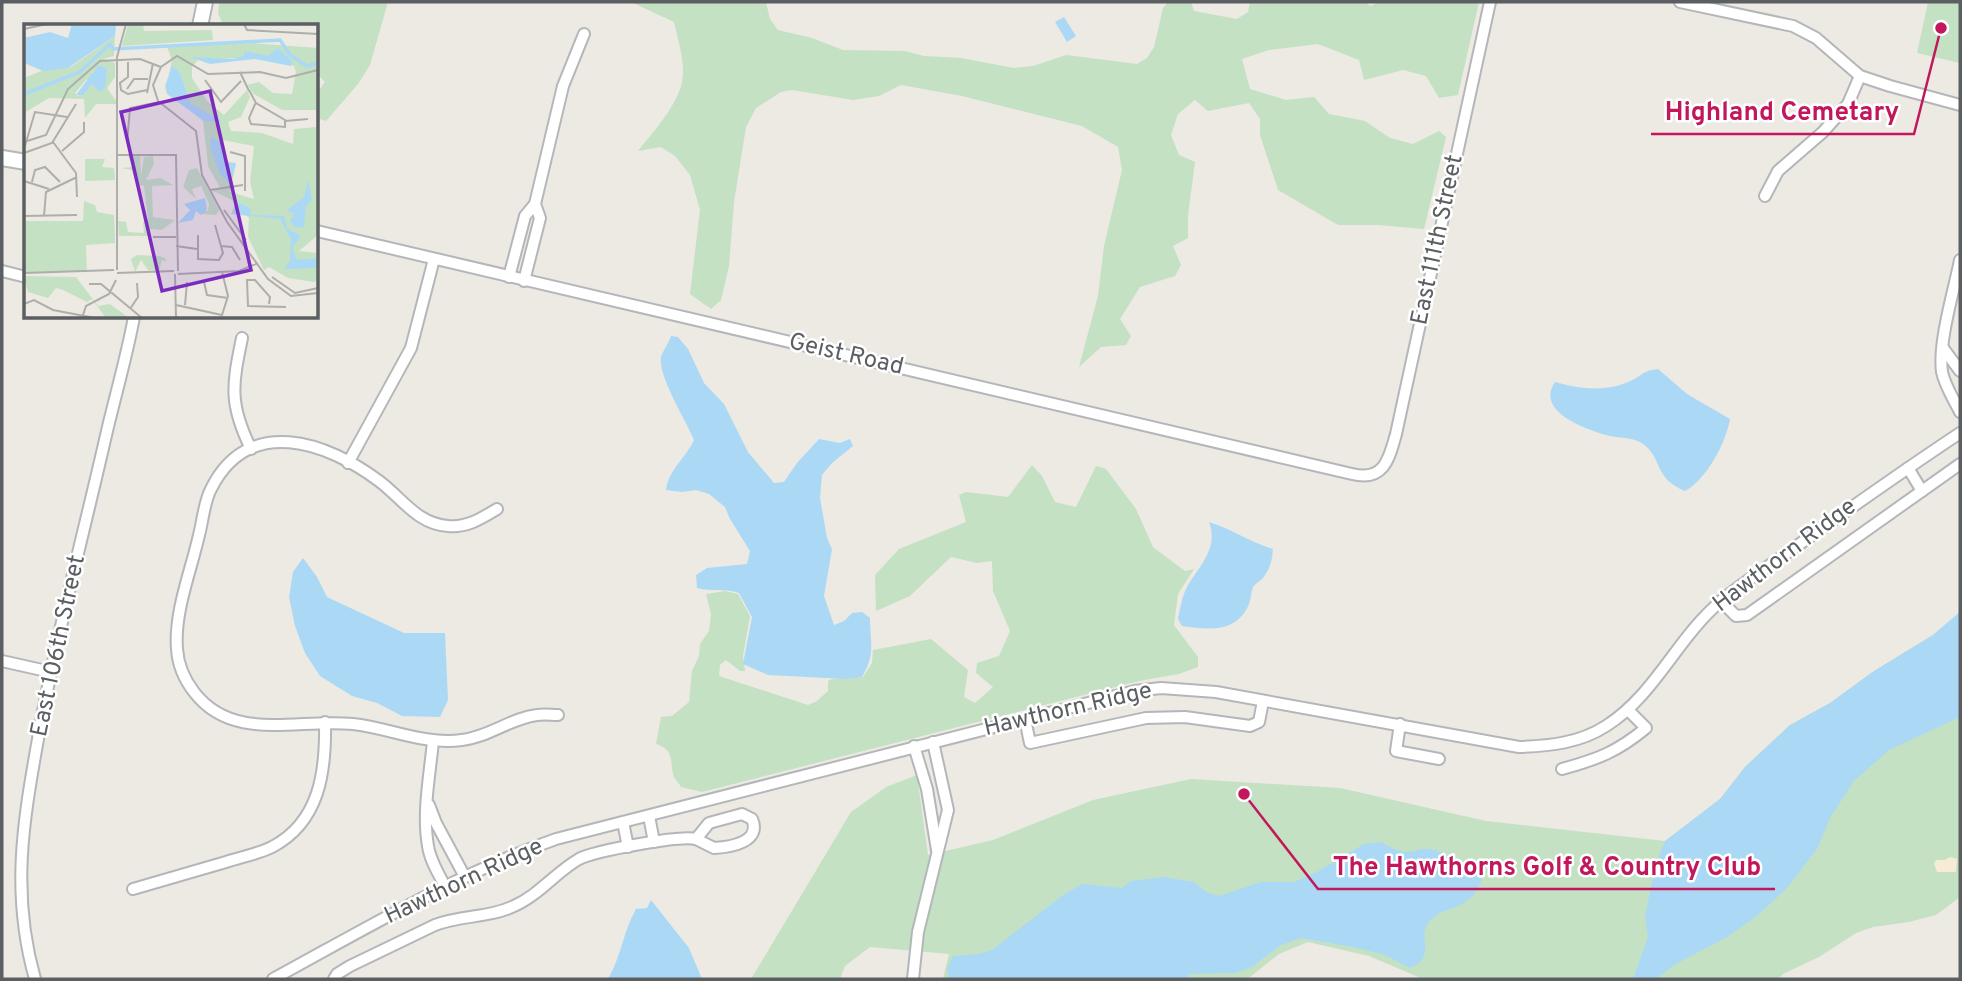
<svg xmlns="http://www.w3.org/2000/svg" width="1962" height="981" font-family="Overpass,sans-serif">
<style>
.green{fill:#c4e1c3}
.sand{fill:#f6ecd5}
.water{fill:#abd9f5}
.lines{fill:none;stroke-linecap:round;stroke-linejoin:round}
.minor-casing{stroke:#b4b6b9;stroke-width:14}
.tertiary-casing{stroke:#b4b6b9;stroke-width:18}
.minor{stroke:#fff;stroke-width:10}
.tertiary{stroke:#fff;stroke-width:14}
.labels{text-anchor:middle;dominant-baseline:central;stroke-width:5;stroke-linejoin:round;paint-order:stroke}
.street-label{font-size:24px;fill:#5b5f62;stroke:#fff}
.inset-river{fill:none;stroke:#abd9f5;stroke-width:3.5}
.inset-road{fill:none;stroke:#aeaeab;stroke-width:2}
.view{fill:#7b2cbf;fill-opacity:0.15;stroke:#7b2cbf;stroke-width:3.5}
.inset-edge{fill:none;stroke:#5b5f62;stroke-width:3.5}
.leader{fill:none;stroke:#c2185b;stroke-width:2.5}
.callout-dot{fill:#c2185b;stroke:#fff;stroke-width:2.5}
.callout-label{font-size:26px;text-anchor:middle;font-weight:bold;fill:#c2185b;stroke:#fff;stroke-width:5;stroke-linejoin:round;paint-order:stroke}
</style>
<rect width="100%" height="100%" fill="#eceae3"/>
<g class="green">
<path d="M219,2h169l-18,63 -12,19 -32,37 -9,-3v-25l8,-11 -8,-8v-48h-93l-6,-12z"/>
<path d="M631,2h135l4,17 8,11 34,8 31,12 62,1 19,5 37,2 53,10 19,-2 33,-11 71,9 10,-6 7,-11 9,-39 5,-6h23l3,9 43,8 11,-7 2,-10h114l7,4 7,-4h101l-21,93 -19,3 -13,-22 -23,-6 -39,10 -5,-20 -41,-16 -49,6 -27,9 8,30 36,11 28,-3 15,17 36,7 25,17 23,6 26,-13 7,6 -22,92 -46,-4h-40l-60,-35 -18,-55v-16l-11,-16 -41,8 -13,-11 -17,14 -7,21 8,20 16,7 -7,53v23l-15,8 8,19 -6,11 -35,11 -20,32 11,17 -5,9 -25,2 -22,20 19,-71 6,-50 18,-76 -4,-23 -36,-21 -120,-30 -61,-11 -22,11 -26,4 -61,-10 -11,2 -25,16 -10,19 -12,75 -5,64 -8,34 -10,9 -21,-15 10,-84 -10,-35 -15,-19 -14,-9 -23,4c15,-19 39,-45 44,-69 4,-18 -4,-42 -8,-60z"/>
<path d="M1928,2h32v61l-43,-10z"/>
<path d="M1032,465l10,11 13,26 21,5 20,-41 10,3 30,40 17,38 32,24 9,-2 -16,25 -4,31 24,32v10l-19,7 -40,7 -437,111 -21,-5c-2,-4 -5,-6 -7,-10 -5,-14 2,-27 -18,-33l5,-27 11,-1 17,-14 3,-31 7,-15 1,-12 9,-13 2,-17 -5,-20 19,-3 13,3 12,22 -7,40 2,15h-5l-14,-11 -6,5 -1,11 89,29 9,-4 11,-10v-10l4,-2 31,-2 9,-14 1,-13 58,-11 37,31 -4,27 11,6 18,-16 -17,-14 1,-10 22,-7 11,-25 -17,-40 -1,-30 -15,2 -26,-6 -41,39 -34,15 -1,-36 24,-26 67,-27 -7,-27 7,-3 42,5z"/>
<path d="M1960,612v285l-24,18 -27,7 -36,5 -17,6 -37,24 -36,17 -5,5h-355l-54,-23 -61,-14 -29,12 -29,23 -25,2h-282l6,-25 -79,-7 -25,19 -5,13h-89l100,-167 35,-25 31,-12 11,80 65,-15 100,-40 98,-21 149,9 146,33 179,20 55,-42 25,-32 45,-42 40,-22 44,-32 59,-36z"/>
</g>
<path class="sand" d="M1950,857l7,2 -1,13h-19l-3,-8 2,-4h9z"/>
<g class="water">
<path d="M1064,17l12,19 -9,6 -12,-20z"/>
<path d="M671,336l7,1 10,12 16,34 20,21 24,48 26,31 10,-1 13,-19 22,-24 21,4 10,-4 3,7 -21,17 -10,12 -2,23 7,40 5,11 -8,47 10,29 10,-4 8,-8 10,-1 8,6c0,26 6,35 -8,59l-16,2 -78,-4 -25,-11 9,-47 -13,-24c-14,-5 -27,-1 -42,-5l-1,-13 11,-7 40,-4 3,-13 -20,-32 -5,-12 -16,-13 -13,-4 -14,2 -16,-2c3,-21 19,-31 28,-50 -8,-20 -36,-63 -33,-83 2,-6 8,-15 10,-21z"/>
<path d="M1658,369l29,25 43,25c-4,24 -24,61 -45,72 -32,-13 -22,-33 -42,-47 -11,-8 -24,-5 -37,-9 -21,-6 -71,-24 -51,-53 24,7 50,10 73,0 13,-5 15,-12 30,-13z"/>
<path d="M1209,522c22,7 41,20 64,27 -1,10 -2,18 -8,26 -3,5 -9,8 -12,12 -2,5 -2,12 -4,17 -12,29 -40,26 -67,22l-4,-7c2,-10 4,-23 9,-32 12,-21 32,-38 22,-65z"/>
<path d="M303,558l14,19 10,20 77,36h41l3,67 -8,17 -38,-1 -25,-13 -25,-7 -32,-20 -15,-23 -10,-27 -6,-29 4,-25z"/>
<path d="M1960,612v105l-71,33 -35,31 -24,37 -13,31 -31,40 -29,27 -30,21 -51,27 -21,15h-22l15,-42 -3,-21 11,-53 9,-22 55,-42 25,-32 45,-42 40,-22 44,-32 59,-36z"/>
<path d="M1381,842c8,4 17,10 26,10 8,0 14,-4 22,-3 18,3 41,16 53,30 -12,35 -40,25 -53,43 -13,17 9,34 -19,46l-25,-13 -32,-8 -52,-9 -20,7 -29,22 -16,6 -46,1 -6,5h-235l-2,-10 6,-13 26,-2 13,-4 71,-55 19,-11 40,4 9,-7 33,-4 30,5 12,10 13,4 42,-14h33l23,-10 47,-28z"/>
<path d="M651,900l38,48 13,31h-94c13,-22 15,-47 28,-70l11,-1z"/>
</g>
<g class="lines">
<defs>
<g id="minor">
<path d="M1680,2l113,24 23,12 44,38 30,10 70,19"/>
<path d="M1765,196l13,-25 45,-39 25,-28 12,-28"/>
<path d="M317,231l1035,243c32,8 37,-15 44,-40l94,-432"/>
<path d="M1960,260c-6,31 -22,82 -18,112 3,14 12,28 18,40"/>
<path d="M2,271l24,6"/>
<path d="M509,277l16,-61 10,-12"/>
<path d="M524,281l16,-63 -5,-14 28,-118 21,-52"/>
<path d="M242,338c-10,48 -13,66 9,111"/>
<path d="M1943,348l17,23"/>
<path d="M348,463l63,-115 23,-89"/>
<path d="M1908,468l14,23"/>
<path d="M497,509c-15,9 -30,19 -49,17 -31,-2 -46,-28 -69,-45 -52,-39 -131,-67 -168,8 -7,13 -8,31 -12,46 -8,36 -25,77 -22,114 1,16 7,30 17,43 39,51 104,26 159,32 37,4 70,21 109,16 27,-3 49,-22 75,-25 7,-1 14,0 21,0"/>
<path d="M1721,601l15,15 11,-1 213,-151"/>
<path d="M2,661l49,11"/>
<path d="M1025,719l5,24 116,-25 39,-1 65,9 9,-4 4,-21"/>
<path d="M1400,724l-4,27 43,8"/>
<path d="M433,741c-3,33 -11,71 -5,105 2,14 10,27 17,40"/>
<path d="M914,746l13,43 10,61"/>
<path d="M1562,769c36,-10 55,-17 84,-41l-18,-18"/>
<path d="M429,805l7,18 29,54"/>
<path d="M742,814l10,5c10,23 -21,28 -38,29l-18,-9 13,-16z"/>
<path d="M649,816l5,26"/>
<path d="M623,822l5,25"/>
<path d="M133,889c31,-9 62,-18 93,-27 15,-5 32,-8 46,-15 48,-25 54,-76 53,-125"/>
<path d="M35,979c-26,-92 -10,-166 6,-257 18,-98 44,-194 66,-291 9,-38 20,-76 27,-114"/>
<path d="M273,979c92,-50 184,-105 283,-140l579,-148 26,-3 55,4 303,55c30,-1 61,-4 87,-21 49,-31 71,-88 115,-125 22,-19 49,-35 73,-53 55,-39 110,-78 166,-115"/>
<path d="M334,979l3,-5 13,-8 85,-41c26,-10 54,-7 79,-19 25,-11 42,-34 65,-47 15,-8 101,-24 117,-20"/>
<path d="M913,979l5,-47 30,-122 -15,-68"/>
</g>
<g id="tertiary">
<path d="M200,26l5,-24"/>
<path d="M2,158l24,4"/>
</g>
</defs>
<use href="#minor" class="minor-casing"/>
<use href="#tertiary" class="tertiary-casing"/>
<use href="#minor" class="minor"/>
<use href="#tertiary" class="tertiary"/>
</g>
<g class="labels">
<g class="street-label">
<text transform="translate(1438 240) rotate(-78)">East 111th Street</text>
<text transform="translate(846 355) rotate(13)">Geist Road</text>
<text transform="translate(1785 556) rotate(-37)">Hawthorn Ridge</text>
<text transform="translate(59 646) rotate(-78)">East 106th Street</text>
<text transform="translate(1068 710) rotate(-13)">Hawthorn Ridge</text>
<text transform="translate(464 882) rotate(-25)">Hawthorn Ridge</text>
</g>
</g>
<g transform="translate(24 24)">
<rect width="294" height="294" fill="#eceae3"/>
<path d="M104,0h15l1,7 68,-1 1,10 -91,6zM91,12l-1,20 -11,3 12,4v14l-8,11 11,16h-22l-11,14 -1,-19 -35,-1 -25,15v-35l20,-8 27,-3zM81,42l-2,22 -3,4 -8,-8 -14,12 -3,-3 10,-12 10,-5 -3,-4zM215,18l79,6v187l-19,16 19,2v27l-4,2 -26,-4 -19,-11 -5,3 -16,-33 1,-19 -7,-6 -11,2 5,-12 -23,-11 7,-3 -12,-22 -5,-45 -37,-31 6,-30 -5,-13zM234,34l36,8 2,6 -4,22 -19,-1 -14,-11 -12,3 7,9 28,16h34l1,17 -23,2 -1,15 -31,-11 -31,-2 -3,-9 13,-5 9,-20 -3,-7 -23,25 -16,-13 -16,-24v-11l7,-8zM198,116l32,6 -4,36 4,17 -24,-7 6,-28 -9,-2 -7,-10zM104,132h12l1,20 3,-19 9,-1 1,8 -8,16 15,-2 12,7 -21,1 1,31 22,3 -13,10 -12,-1 -2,7h-29l-1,-15 8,1 2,10 16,1 -1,-11 5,-3 -4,-33 -8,-2 -4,-14 -11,-2 12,-1zM61,135h20l-3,8 12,1 1,12 -30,1zM173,144l22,42 -3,5 -15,-1 1,-5 6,2 1,-7 -8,-18 -9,3 4,10 -13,-12 6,-17zM60,177l11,4 2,7 17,3 1,28 -29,2 1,27h-63v-51h59zM113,231l23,1 6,3v3l-4,-2 -3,11 -11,-1 -7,-10 -6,12 -4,-13zM0,252l52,1 22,29 12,-2 19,14h-23l-14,-19 -5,3 -24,-12 -7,-2 -8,10 -20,-6z" fill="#c4e1c3" fill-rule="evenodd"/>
<path d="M48,0h44l-1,12 -47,32 -25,3 -19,-8v-25l26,-6 18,6zM254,24l14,13 -1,5 -36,-7 -45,5 -20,-7 43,2 10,-3 2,-5 23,5zM74,42l9,1 -2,21 -6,4 -7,-8 -9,11h-7zM148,42l8,7 10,30 33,19 -19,-1 -37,-27 -2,-8zM187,113l9,5 6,20 10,1 -6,21 -10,-10 -10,-27zM284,156l4,20 -6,6 -2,21 -9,1 -5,-7 4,-7 -7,-4 17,-13zM181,174l2,11 -6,6 -5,-4 -3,9 -15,3 12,-13 -6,-6zM215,179l11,5 1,7 33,1 3,12 14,8 -9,12 5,12 21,-2v10l-34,1 6,-8 1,-22 -11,-20 -49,-5z" fill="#abd9f5"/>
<path class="inset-river" d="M0,70l56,-22 30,-28 3,5 167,-9 10,15 17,11 11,-3"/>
<path class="inset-road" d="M220,0l3,6 71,4M0,5l23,-5M104,38v15l-8,6 1,7 7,4 19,-4M294,46l-32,8 -26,-6 -52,2 -31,-18 -16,11 -8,18 5,16 38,30 6,44 25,47 41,57 23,17 27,-3M216,48l9,19M181,56l16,22 20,-21M103,65l7,-10h14M225,66l7,13 29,17v7l-34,-3 -2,-6 7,-16M123,69l6,-30M261,97l23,-2M0,118l22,-7 22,-46 32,-28 40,-2 21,8M29,118l23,31 1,24M103,119l3,-35 29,-6M0,125l11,-37 32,5M38,127l22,-19v-10M206,128l15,4v35M0,129l28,-10 24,-39M92,131h60l2,116M0,157l25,8M8,158l3,-12 10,-3 15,15M186,166l33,-5M200,186l22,30M0,192l53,-1M20,192l2,-24 31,-15M174,211v24l21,1 4,-7 -8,-28M129,213h23M152,222l21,3M197,222l11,1 8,13M93,246v-213l9,-33M0,249l90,-3M93,249l57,-2M151,250l1,44M154,250l61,-3 19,-8M248,253l23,16 23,-5M180,258l3,13 21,3M65,260h12l41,34M0,280l10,-4 19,10 42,8M245,280l1,-7 -15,-17h-8l1,26 38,1M152,281l46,10 6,-19 -6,-24M161,281l2,-23M106,285l8,-12 -1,-14M58,294l4,-12 23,-12 7,-14"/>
<path class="view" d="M186,67l41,179 -89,21 -41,-179z"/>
<rect width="294" height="294" class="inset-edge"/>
</g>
<path class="leader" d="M1941 28L1914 134H1651M1244 794L1318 889H1775"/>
<g class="callout-dot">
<circle cx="1941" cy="28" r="7"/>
<circle cx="1244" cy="794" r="7"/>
</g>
<g class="callout-label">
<text x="1782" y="120">Highland Cemetary</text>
<text x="1547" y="875">The Hawthorns Golf &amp; Country Club</text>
</g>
<rect width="1962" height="981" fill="none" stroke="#5b5f62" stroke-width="7"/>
</svg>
